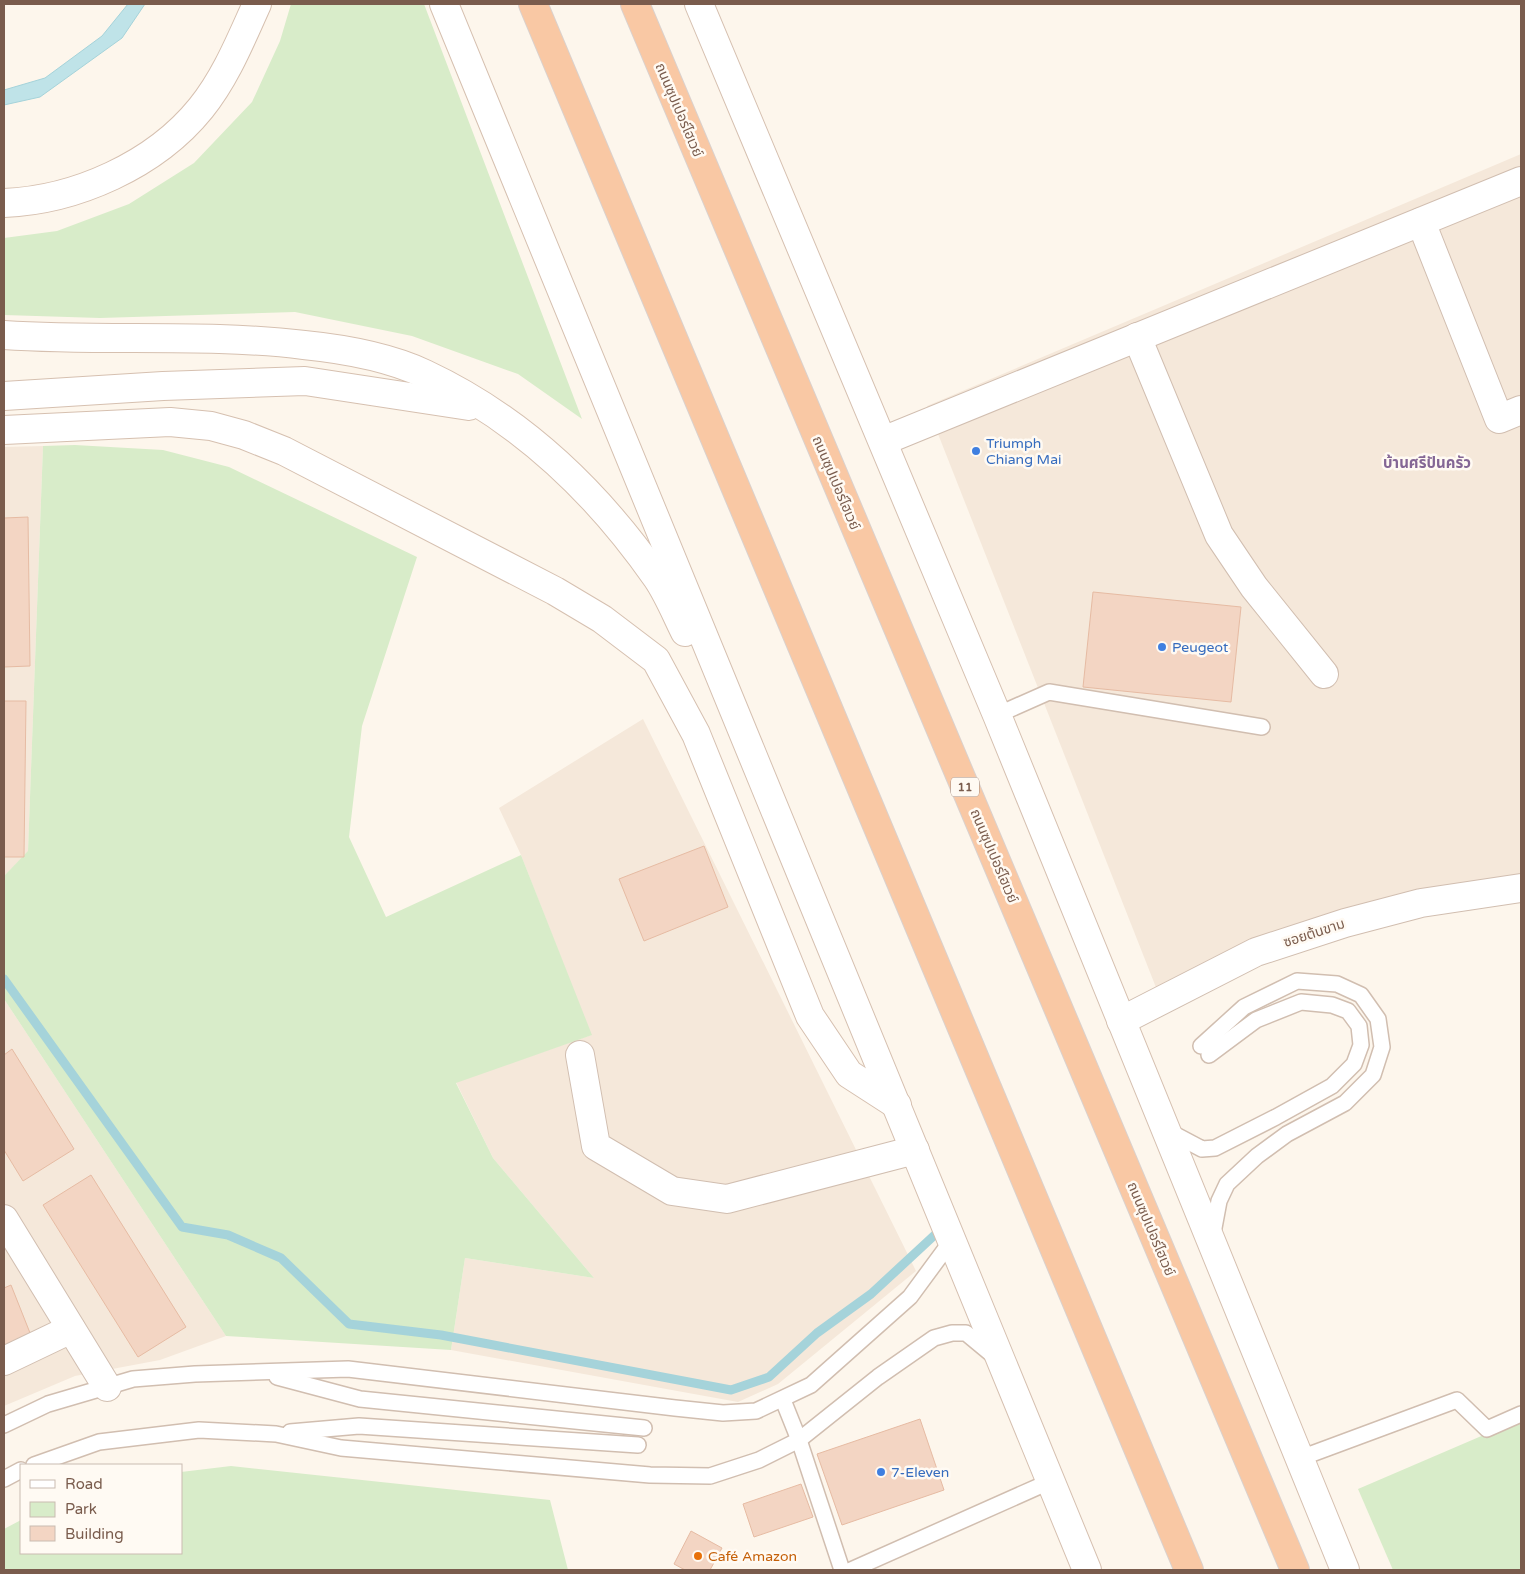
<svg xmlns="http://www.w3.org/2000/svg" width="1525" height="1574" font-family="'Varela Round','Noto Sans Thai',sans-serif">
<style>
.residential{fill:#f5e8da}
.green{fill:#d8ecc9}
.water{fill:#bfe3e8;stroke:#a5d3da}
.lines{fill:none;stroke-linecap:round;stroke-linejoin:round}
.stream{stroke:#a5d3da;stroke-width:9}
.building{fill:#f3d5c3;stroke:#e6bba3}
.service-casing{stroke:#d1beb0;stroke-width:18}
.minor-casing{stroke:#d1beb0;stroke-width:30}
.secondary-casing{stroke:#d6c0b0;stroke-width:30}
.trunk-casing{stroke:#dad1cd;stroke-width:30}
.service{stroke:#fff;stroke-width:15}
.minor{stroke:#fff;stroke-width:28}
.secondary{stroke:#fff;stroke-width:28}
.trunk{stroke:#f9c8a4;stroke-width:28}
.shop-dot{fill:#3f7fe0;stroke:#fffaf3;stroke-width:2}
.food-dot{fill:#e8710a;stroke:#fffaf3;stroke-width:2}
.labels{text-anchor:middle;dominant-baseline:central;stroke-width:5;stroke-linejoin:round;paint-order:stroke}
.shield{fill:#fffaf3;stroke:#a28b7f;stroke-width:1}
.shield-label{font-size:12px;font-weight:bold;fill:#7a5c4d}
.street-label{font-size:14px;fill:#7a5c4d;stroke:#fffaf3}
.shop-label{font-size:14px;fill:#366cbe;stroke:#fffaf3;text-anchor:start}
.food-label{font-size:14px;fill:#c56008;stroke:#fffaf3;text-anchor:start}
.neighbourhood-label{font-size:15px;font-weight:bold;fill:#846695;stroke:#fffaf3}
</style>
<rect width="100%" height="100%" fill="#fdf6ec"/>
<g class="residential">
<path d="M1521,154v725l-364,111 -230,-584z"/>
<path d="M43,446l-15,406 -24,24v-429z"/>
<path d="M643,719l273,552 -138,113 -40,18 -287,-52 14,-92 129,20 -101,-120 -37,-76 135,-47 -70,-180 -22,-47z"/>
<path d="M4,999l222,337 -66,24 -85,16 -71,30z"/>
</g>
<g class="green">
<path d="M291,4h133l158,415 -64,-45 -106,-38 -117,-24 -195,6 -96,-3v-77l53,-7 72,-27 65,-41 58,-61 28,-61z"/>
<path d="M75,445l88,5 66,17 188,90 -55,169 -13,111 37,80 135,-62 71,180 -136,48 37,75 101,120 -129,-20 -14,92 -225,-14 -222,-337v-123l24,-25 15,-405z"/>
<path d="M1521,1419v151h-128l-35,-81z"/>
<path d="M231,1466l319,34 18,70h-564v-41l17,-9v33h160v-81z"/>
</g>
<path class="water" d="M128,4h17l-23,34 -82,59 -36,8v-15l41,-12 57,-42z"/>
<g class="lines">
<path class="stream" d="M4,979l178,248 46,8 53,23 68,66 92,11 290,55 38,-13 48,-44 54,-39 68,-63"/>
</g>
<g class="building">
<path d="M28,517l2,149 -26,1v-149z"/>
<path d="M1093,592l148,15 -10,95 -148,-15z"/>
<path d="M4,701h22l-2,156h-20z"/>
<path d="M704,846l24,61 -84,34 -25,-62z"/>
<path d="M12,1049l62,100 -51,32 -19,-31v-95z"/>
<path d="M91,1175l95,152 -48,30 -95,-152z"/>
<path d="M11,1285l21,53 -28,11v-61z"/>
<path d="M920,1419l24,71 -102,35 -25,-71z"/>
<path d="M801,1484l12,33 -59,20 -11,-33z"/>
<path d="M691,1531l31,17 -12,22h-25l-11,-6z"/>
</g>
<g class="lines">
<defs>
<g id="service">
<path d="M997,715l52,-23 213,35"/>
<path d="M1201,1046l43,-39 53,-26 40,3 24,11 17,24 4,28 -9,28 -28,28 -58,31 -30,22 -30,28 -8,17 -6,32"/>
<path d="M1168,1131l34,18 13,-1 61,-31 56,-31 22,-22 7,-19 -2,-19 -11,-15 -16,-6 -31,-3 -45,18 -47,35"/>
<path d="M277,1377l83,22 284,29"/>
<path d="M783,1400l16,40 43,130"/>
<path d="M4,1425l44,-21 85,-25 62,-5 153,-5 327,39 48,5 33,-2 55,-26 99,-88 42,-57"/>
<path d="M290,1432l69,-6 279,19"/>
<path d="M1298,1459l159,-59 30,29 34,-15"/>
<path d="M34,1465l65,-23 100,-12 77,4 65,14 309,27 60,1 49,-16 40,-20 79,-63 56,-39 18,-5h14l29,24"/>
<path d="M4,1479l17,-9"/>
<path d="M851,1570l200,-89"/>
</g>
<g id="minor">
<path d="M1421,222l78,197 22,-9"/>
<path d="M1137,337l82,198 35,52 70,87"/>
<path d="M883,441l638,-260"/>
<path d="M1121,1021l135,-69 89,-29 76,-20 100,-15"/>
<path d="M580,1055l16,91 76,45 55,8 188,-49"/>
<path d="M4,1219l103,168"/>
<path d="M4,1361l67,-32"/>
</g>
<g id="secondary">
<path d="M444,4l643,1566"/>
<path d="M699,4l298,711 348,855"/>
<path d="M4,203c72,-3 151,-38 197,-95 25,-31 40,-69 56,-104"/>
<path d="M4,335c100,7 201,-2 300,10 40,4 85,12 121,29 96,45 172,118 232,204 11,16 19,36 28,54"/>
<path d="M4,396l159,-10 142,-5 164,25"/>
<path d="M4,430l166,-8 41,4 33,9 40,16 271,140 47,28 54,41 40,74 114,282 39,58 48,31"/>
</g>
<g id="trunk">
<path d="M533,4l656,1566"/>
<path d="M635,4l660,1566"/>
</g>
</defs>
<use href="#service" class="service-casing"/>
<use href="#minor" class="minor-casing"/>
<use href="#secondary" class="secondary-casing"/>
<use href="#trunk" class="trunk-casing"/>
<use href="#service" class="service"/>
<use href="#minor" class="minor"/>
<use href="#secondary" class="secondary"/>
<use href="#trunk" class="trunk"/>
</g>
<g class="shop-dot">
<circle cx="976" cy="451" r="5"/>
<circle cx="1162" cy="647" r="5"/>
<circle cx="881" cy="1472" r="5"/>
</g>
<circle class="food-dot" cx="698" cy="1556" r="5"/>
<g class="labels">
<rect class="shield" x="951" y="777.5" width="28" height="19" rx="4"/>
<g class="shield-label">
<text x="965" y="787">11</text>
</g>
<g class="street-label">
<text transform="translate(679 110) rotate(67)">ถนนซุปเปอร์ไฮเวย์</text>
<text transform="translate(836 483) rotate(67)">ถนนซุปเปอร์ไฮเวย์</text>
<text transform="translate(994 856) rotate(67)">ถนนซุปเปอร์ไฮเวย์</text>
<text transform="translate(1314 933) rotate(-18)">ซอยต้นขาม</text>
<text transform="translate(1151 1229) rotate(67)">ถนนซุปเปอร์ไฮเวย์</text>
</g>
<g class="shop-label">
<text x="986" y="443">Triumph<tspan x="986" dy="16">Chiang Mai</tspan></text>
<text x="1172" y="647">Peugeot</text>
<text x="891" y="1472">7-Eleven</text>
</g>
<g class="food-label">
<text x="708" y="1556">Café Amazon</text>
</g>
<g class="neighbourhood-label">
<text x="1427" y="463">บ้านศรีปันครัว</text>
</g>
</g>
<rect width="1525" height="1574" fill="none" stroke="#7a5c4d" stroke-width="10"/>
<rect x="20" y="1464" width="162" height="90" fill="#fffaf3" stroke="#cabbb1"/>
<rect x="30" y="1480" width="25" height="8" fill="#ffffff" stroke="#cabbb1"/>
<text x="65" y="1489" font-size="15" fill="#7a5c4d">Road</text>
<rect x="30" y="1502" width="25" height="15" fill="#d8ecc9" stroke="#cabbb1"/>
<text x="65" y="1514" font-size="15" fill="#7a5c4d">Park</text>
<rect x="30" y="1526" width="25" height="15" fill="#f3d5c3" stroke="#cabbb1"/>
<text x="65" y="1539" font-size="15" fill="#7a5c4d">Building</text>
</svg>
